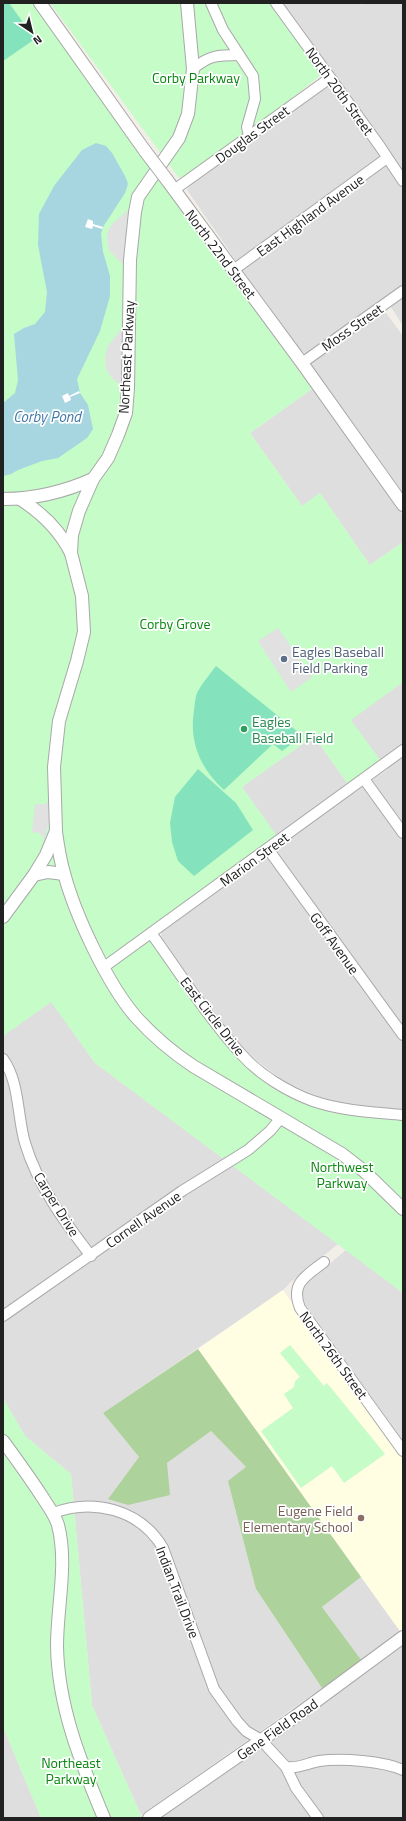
<svg xmlns="http://www.w3.org/2000/svg" width="406" height="1821" font-family="'Titillium Web',sans-serif">
<style>
.residential{fill:#dfdede}
.education{fill:#fffee3}
.forest{fill:#add29b}
.park{fill:#c5fcc8}
.pitch{fill:#84e3bc}
.parking{fill:#e1e1e1}
.water{fill:#a7d5e0}
.pier{fill:#fff}
.lines{fill:none;stroke-linecap:round;stroke-linejoin:round}
.minor-casing{stroke:#a8a8a8;stroke-width:12}
.tertiary-casing{stroke:#a8a8a8;stroke-width:14}
.minor{stroke:#fff;stroke-width:10}
.tertiary{stroke:#fff;stroke-width:12}
.tertiary-bridge-casing{stroke:#a8a8a8;stroke-width:14;stroke-linecap:butt}
.tertiary-bridge{stroke:#fff;stroke-width:12}
.service-dot{fill:#5c6f8a;stroke:#fff;stroke-width:1.5}
.leisure-dot{fill:#2e9e5b;stroke:#fff;stroke-width:1.5}
.education-dot{fill:#8d6e63;stroke:#fff;stroke-width:1.5}
.labels{text-anchor:middle;dominant-baseline:central;stroke-width:3.5;stroke-linejoin:round;paint-order:stroke}
.park-label{font-size:14px;fill:#08870f;stroke:#fff}
.street-label{font-size:14px;fill:#212121;stroke:#fff}
.service-label{font-size:14px;fill:#4e5e75;stroke:#fff;text-anchor:start}
.leisure-label{font-size:14px;fill:#27864d;stroke:#fff;text-anchor:start}
.education-label{font-size:14px;fill:#785e54;stroke:#fff;text-anchor:end}
.water-label{font-size:15px;font-style:italic;fill:#4277a6;stroke:#fff}
</style>
<rect width="100%" height="100%" fill="#f2eee8"/>
<g class="residential">
<path d="M282,3h78l1,2 2,-2h40v285l-92,64 -5,2 -10,-7 -109,-157 2,-4 57,-42 90,-65z"/>
<path d="M403,296v30l-12,-19z"/>
<path d="M383,312l3,1 17,23v157l-91,-127v-4l5,-5 62,-44z"/>
<path d="M312,389l91,126v27l-33,23 -50,-72 -18,13 -52,-73z"/>
<path d="M403,682v428l-59,-6 -27,-8 -32,-14 -24,-18 -14,-12 -18,-21 -66,-90 -2,-5 1,-5 120,-87 -40,-57 72,-51 40,57 33,-23 -37,-50z"/>
<path d="M51,1001l44,62 243,181 -47,38 -8,8 -180,123 36,44 -31,42 59,-36 44,-32 35,36 10,122 66,99 -181,127 -49,-110 -21,-231 -46,-38 -22,-38v-362z"/>
<path d="M346,1250l57,43v148l-98,-137 -3,-12 4,-8z"/>
<path d="M361,1577l41,57 -40,27 -40,-54z"/>
<path d="M403,1645v173h-246z"/>
<path d="M3,1727l38,91h-38z"/>
</g>
<path class="education" d="M283,1290l120,169v174l-1,1 -204,-285z"/>
<path class="forest" d="M198,1349l163,228 -39,30 40,54 -40,27 -66,-99 -28,-108 18,-14 -35,-36 -44,32 3,32 -42,10 -20,-6 31,-42 -36,-44z"/>
<g class="park">
<path d="M3,3h30l279,386 -62,44 52,73 18,-13 50,72 33,-23v140l-52,38 30,41 -33,23 -34,-48 -72,51 35,49 -131,96 77,110 26,28 23,18 25,13 35,12 71,8v172l-308,-230 -44,-61 -48,34z"/>
<path d="M50,3h220l51,69v3l-49,39 -84,60 -9,4z"/>
<path d="M290,1345l34,41 3,-3 58,71 -41,29 -12,-17 -31,22 -40,-57 32,-23 -9,-14 10,-7 1,-6 5,-4 -20,-24z"/>
<path d="M3,1398l22,38 46,38 21,231 50,113h-101l-38,-91z"/>
</g>
<g class="pitch">
<path d="M6,3h3l26,36 -32,22v-56z"/>
<path d="M216,666l87,70 -21,15 -9,-7 -49,46c-24,-22 -35,-48 -30,-80 1,-6 1,-14 4,-19 5,-9 12,-17 18,-25z"/>
<path d="M198,769l38,34 17,27 -59,46 -16,-15 -6,-19 -2,-19 5,-26z"/>
</g>
<g class="parking">
<path d="M128,210l-2,19 -1,38 -16,-17 -2,-10 1,-9 4,-7z"/>
<path d="M123,327l-1,60 -11,-10 -5,-8 -1,-12 3,-11z"/>
<path d="M278,628l34,49 -21,15 -33,-51z"/>
<path d="M50,799v18l-6,25 -1,-5 -4,-4 -7,-1 3,-28h10z"/>
</g>
<path class="water" d="M96,143l10,3 6,7 13,23 3,8 -3,9 -22,34 -2,7 2,18 7,24v20l-10,35 -23,48 3,14 8,12 5,24 -6,9 -29,20 -16,3 -24,9 -7,4 -8,2v-73l12,-10 3,-13 -4,-46 10,-6 11,-4 10,-12 2,-20 -9,-47 1,-31 15,-28 28,-36z"/>
<g class="pier">
<path d="M88,219l5,2v3l10,3 -1,2 -9,-3 -1,3 -7,-2z"/>
<path d="M79,391l1,2 -10,4 1,3 -6,3 -3,-7 6,-3 1,3z"/>
</g>
<g class="lines">
<defs>
<g id="minor">
<path d="M211,3l12,27 30,46 2,23 -8,28 2,9"/>
<path d="M276,3l103,142 24,36"/>
<path d="M193,69c16,-14 26,-14 46,-14"/>
<path d="M174,190l156,-112"/>
<path d="M232,271l155,-113"/>
<path d="M302,363l101,-72"/>
<path d="M364,779l39,54"/>
<path d="M268,849l135,186"/>
<path d="M151,933c29,40 57,85 91,122 18,20 46,37 71,46 29,10 60,11 90,14"/>
<path d="M104,967l299,-217"/>
<path d="M3,1059c17,24 14,57 22,84 13,43 39,78 66,113"/>
<path d="M324,1262c-18,14 -34,21 -24,46l103,143"/>
<path d="M3,1316l179,-125 66,-41 22,-19 10,-12"/>
<path d="M53,1513c40,-15 87,-4 110,35l51,141 23,32 9,10 15,9 25,27 10,21 22,30"/>
<path d="M286,1767c11,2 22,-4 33,-6 23,-3 64,0 84,9"/>
</g>
<g id="tertiary">
<path d="M40,3l105,148"/>
<path d="M167,180l135,183 101,142"/>
<path d="M3,499c32,0 61,-7 90,-20"/>
<path d="M20,499c22,14 39,30 51,54"/>
<path d="M56,832c2,14 4,28 8,41 11,42 44,112 72,144 17,19 36,35 57,49l149,88 22,17 39,38"/>
<path d="M34,875l14,-3 16,2"/>
<path d="M3,917l31,-42 12,-20 10,-24 -2,-64 5,-46 18,-60 7,-29 -2,-36 -11,-43 1,-18 7,-24 14,-32 15,-21 10,-23 8,-22 2,-25 2,-128 5,-48 3,-15 41,-59 9,-24 5,-45 -6,-66"/>
<path d="M3,1441c14,19 27,37 40,57 5,8 12,17 15,27 10,39 -1,81 -1,121 1,61 24,117 47,172"/>
<path d="M149,1818l147,-102 107,-79"/>
</g>
</defs>
<use href="#minor" class="minor-casing"/>
<use href="#tertiary" class="tertiary-casing"/>
<use href="#minor" class="minor"/>
<use href="#tertiary" class="tertiary"/>
<defs>
<path id="tertiary-bridge" d="M145,151l22,29"/>
</defs>
<use href="#tertiary-bridge" class="tertiary-bridge-casing"/>
<use href="#tertiary-bridge" class="tertiary-bridge"/>
</g>
<circle class="service-dot" cx="284" cy="659" r="4"/>
<circle class="leisure-dot" cx="244" cy="729" r="4"/>
<circle class="education-dot" cx="361" cy="1518" r="4"/>
<g class="labels">
<g class="park-label">
<text x="196" y="77">Corby Parkway</text>
<text x="175" y="623">Corby Grove</text>
<text x="342" y="1166">Northwest<tspan x="342" dy="16">Parkway</tspan></text>
<text x="71" y="1762">Northeast<tspan x="71" dy="16">Parkway</tspan></text>
</g>
<g class="street-label">
<text transform="translate(340 91) rotate(54)">North 20th Street</text>
<text transform="translate(252 134) rotate(-36)">Douglas Street</text>
<text transform="translate(310 215) rotate(-36)">East Highland Avenue</text>
<text transform="translate(221 254) rotate(53)">North 22nd Street</text>
<text transform="translate(352 327) rotate(-35)">Moss Street</text>
<text transform="translate(126 357) rotate(-87)">Northeast Parkway</text>
<text transform="translate(254 859) rotate(-36)">Marion Street</text>
<text transform="translate(335 943) rotate(54)">Goff Avenue</text>
<text transform="translate(213 1016) rotate(52)">East Circle Drive</text>
<text transform="translate(57 1204) rotate(58)">Carper Drive</text>
<text transform="translate(143 1219) rotate(-35)">Cornell Avenue</text>
<text transform="translate(334 1355) rotate(54)">North 26th Street</text>
<text transform="translate(178 1592) rotate(69)">Indian Trail Drive</text>
<text transform="translate(277 1729) rotate(-35)">Gene Field Road</text>
</g>
<g class="service-label">
<text x="292" y="651">Eagles Baseball<tspan x="292" dy="16">Field Parking</tspan></text>
</g>
<g class="leisure-label">
<text x="252" y="721">Eagles<tspan x="252" dy="16">Baseball Field</tspan></text>
</g>
<g class="education-label">
<text x="353" y="1510">Eugene Field<tspan x="353" dy="16">Elementary School</tspan></text>
</g>
<g class="water-label">
<text x="47" y="416">Corby Pond</text>
</g>
</g>
<rect width="406" height="1821" fill="none" stroke="#212121" stroke-width="8"/>
<g transform="translate(32 32) rotate(145)" stroke="#ffffff" stroke-width="3" paint-order="stroke">
<path d="M0-3L7 15L0 10L-7 15Z" fill="#212121"/>
<text y="-6" font-size="11" font-weight="bold" text-anchor="middle" fill="#212121">N</text>
</g>
</svg>
